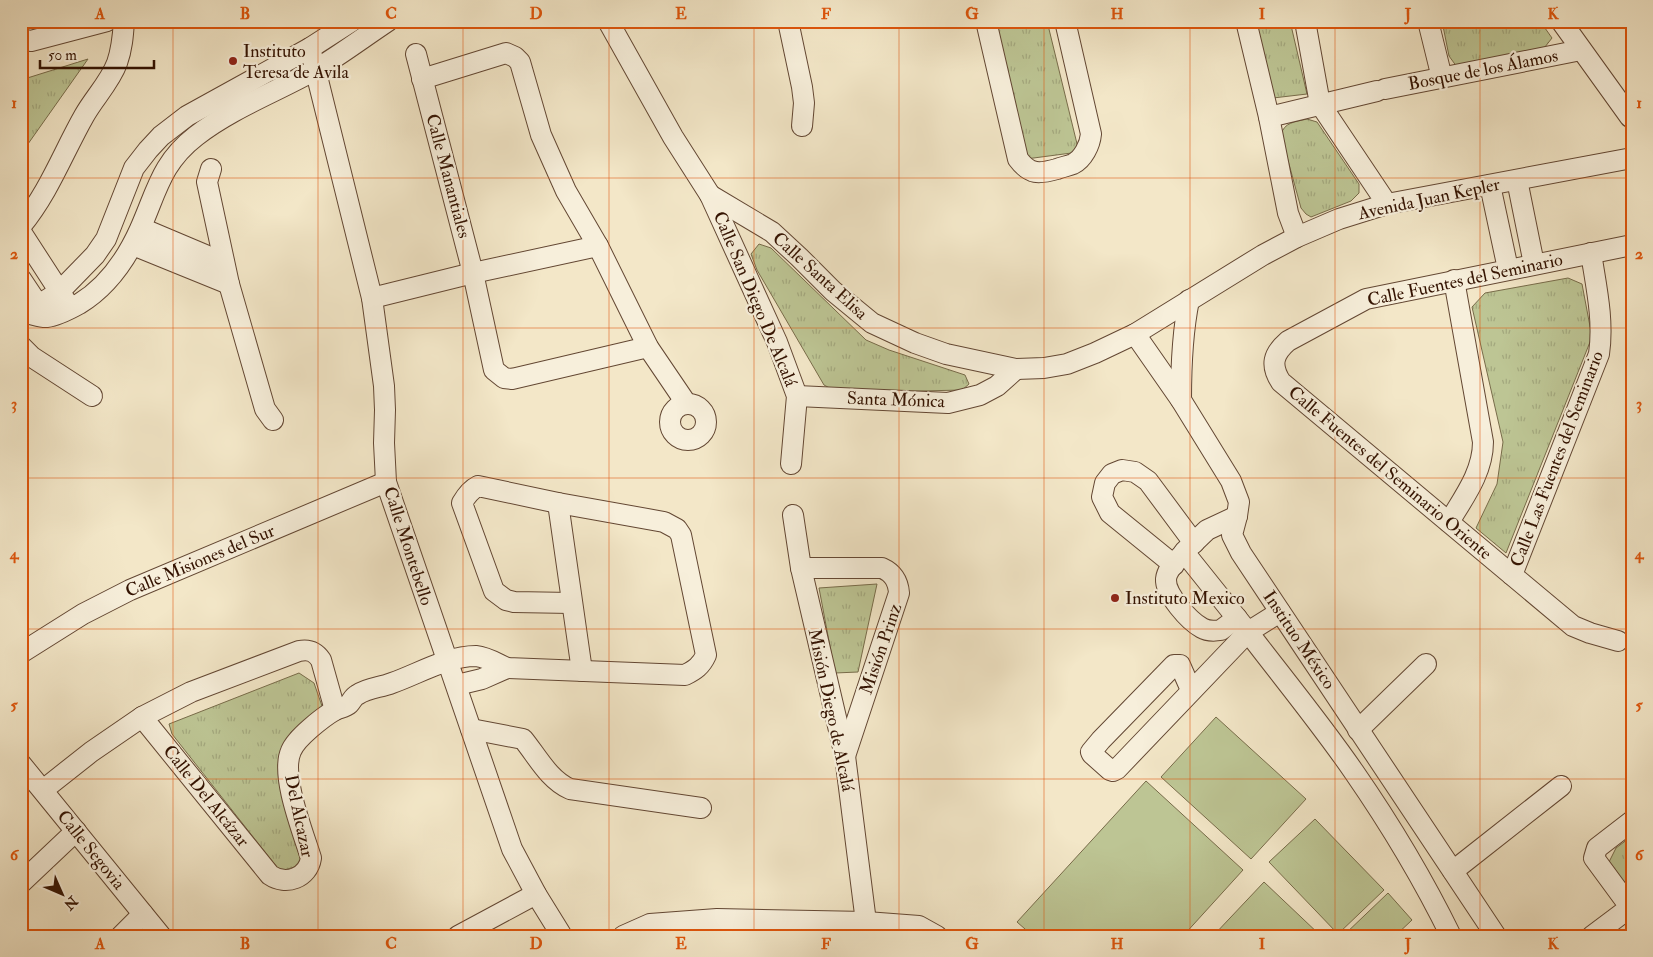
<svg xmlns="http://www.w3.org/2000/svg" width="1653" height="957" font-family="'IM FELL Double Pica',serif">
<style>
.grass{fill:url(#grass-tufts);stroke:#786c4a}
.garden{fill:#bdc594;stroke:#786c4a}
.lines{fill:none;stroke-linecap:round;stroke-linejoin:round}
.minor-casing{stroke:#634733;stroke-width:22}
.minor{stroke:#f7efdb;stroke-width:20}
.grid{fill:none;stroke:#df550b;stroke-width:1;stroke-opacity:0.55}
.poi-dot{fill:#8f2418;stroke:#f7efdb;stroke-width:2}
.labels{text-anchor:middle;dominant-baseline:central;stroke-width:4.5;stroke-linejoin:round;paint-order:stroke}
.poi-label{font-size:18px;fill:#331201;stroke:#f7efdb;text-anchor:start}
.street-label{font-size:18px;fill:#331201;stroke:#f7efdb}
.neatline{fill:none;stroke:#df550b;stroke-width:2}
.grid-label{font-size:16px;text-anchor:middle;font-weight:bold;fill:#df550b}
</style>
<defs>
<pattern id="grass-tufts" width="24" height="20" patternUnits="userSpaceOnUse" patternTransform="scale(1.25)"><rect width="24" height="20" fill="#bdc594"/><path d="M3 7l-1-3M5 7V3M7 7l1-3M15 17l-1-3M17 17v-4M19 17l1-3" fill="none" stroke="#a3a87e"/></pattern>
</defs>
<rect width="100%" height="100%" fill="#f3e7c8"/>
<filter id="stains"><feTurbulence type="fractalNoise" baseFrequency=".004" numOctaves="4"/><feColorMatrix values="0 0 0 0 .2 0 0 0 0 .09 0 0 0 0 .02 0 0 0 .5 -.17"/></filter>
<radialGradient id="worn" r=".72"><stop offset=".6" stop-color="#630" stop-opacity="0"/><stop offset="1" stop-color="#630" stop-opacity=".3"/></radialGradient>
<g class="grass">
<path d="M992,21h55l32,131 -53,7z"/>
<path d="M1255,21h35l17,73 -34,4z"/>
<path d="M1442,21h98l12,17 -11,14 -84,15 -8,-11z"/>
<path d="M88,59l-65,92 1,44 -3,2v-117z"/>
<path d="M1307,119l10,3 42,62v9l-8,8 -40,16 -5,-3 -5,-6 -20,-73c3,-13 14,-13 26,-16z"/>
<path d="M759,244l12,4 95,92 23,10 76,25 4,9 -7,6 -123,3 -15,-8 -67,-115 -6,-16z"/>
<path d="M1568,278l14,6 10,53 -86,216 -30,-25 21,-44 6,-42 -31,-135 13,-14z"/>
<path d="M877,584l-19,88 -23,1 -16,-85z"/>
<path d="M299,673l15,10 8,23 -15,15 -16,11 -13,33 8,45 16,55 -22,6 -108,-137 -3,-10z"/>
<path d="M1632,836v50h-7l-16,-24 7,-14z"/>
</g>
<g class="garden">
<path d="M1216,717l90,82 -55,60 -90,-82z"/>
<path d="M1146,781l97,89 -60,66h-150l-16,-14z"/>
<path d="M1315,819l69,71 -46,44 -69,-72z"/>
<path d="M1264,882l57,54h-108z"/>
<path d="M1388,893l24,27 -17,16h-52z"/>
</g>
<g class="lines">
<defs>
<g id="minor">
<path d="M608,21l65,116 37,58 67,147 20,54 -6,68"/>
<path d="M788,21l14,66 2,16 -2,23"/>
<path d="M986,21l32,138c12,16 21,15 39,10 5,-2 11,-3 16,-5 10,-5 17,-19 18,-30l-26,-113"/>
<path d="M1246,21l23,96 19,96 9,24"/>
<path d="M1305,21l15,83 67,100"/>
<path d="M1428,21l14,57"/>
<path d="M1561,21l69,96"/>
<path d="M21,39l10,2 76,-20"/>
<path d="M310,48l62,250 12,88 1,24 -1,33 2,39 126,367 24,45 26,42"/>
<path d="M416,54l57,219 21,97 10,8 8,1 136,-32"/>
<path d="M422,79l84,-26 9,4 5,5 21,73 25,56 32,55 50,101 38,56"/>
<path d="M1385,89l196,-39"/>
<path d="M1269,117l108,-26"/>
<path d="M211,169l-4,13 22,102 36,125 8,11"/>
<path d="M1517,180l17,84"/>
<path d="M1490,185l18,84"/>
<path d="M710,195l62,37 27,25 34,34 39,32 43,20 31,11 70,15 28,-1 23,-4 28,-11 40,-19 128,-79 34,-18 42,-18 48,-15 245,-46"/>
<path d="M21,226c28,-34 42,-73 63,-110 10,-18 26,-34 33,-53 5,-14 6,-27 7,-42"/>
<path d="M141,228l83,35"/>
<path d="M21,232l46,71"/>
<path d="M133,245l96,39"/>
<path d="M21,279l24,36"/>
<path d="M372,298l101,-25 125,-27"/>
<path d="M21,313c9,-1 18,5 26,4 10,-1 23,-8 32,-13 28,-17 48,-46 61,-75 17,-38 21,-66 56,-93 36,-28 80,-44 119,-66 25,-15 49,-33 73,-49"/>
<path d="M26,313l33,-21 36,-37 11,-16 28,-71 14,-18 13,-14 26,-20 123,-68 42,-27"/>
<path d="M1135,334l46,66 50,81 8,21 -2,14 -5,19 9,18 255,383"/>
<path d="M21,346l11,11 60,39"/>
<path d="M797,396l151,7 32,-8 17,-9 19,-17"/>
<path d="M1181,400c0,-34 1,-66 8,-100"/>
<circle cx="688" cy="422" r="18"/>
<path d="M558,503l24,168"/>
<path d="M793,515l8,53 44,188 21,166 -1,14"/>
<path d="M1449,522c15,-25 34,-50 34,-80l-29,-162"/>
<path d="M1181,556c-5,6 -14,13 -15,23 -1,15 23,42 36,49 5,3 13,3 19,2l16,-12"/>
<path d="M1174,565l-64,-52 -8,-16 3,-14 7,-9 10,-4 13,2 13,9 46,62"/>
<path d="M801,568h81c11,5 16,12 17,25l-54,163"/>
<path d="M1512,575l87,-221c5,-34 -3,-68 -8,-101"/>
<path d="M1280,612l-32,20c35,46 73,92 106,140 36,52 69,107 97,164"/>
<path d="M1618,641l-28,-8 -17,-7 -292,-244c-11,-17 -8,-28 7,-41l78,-42 266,-54"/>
<path d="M21,653l62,-39 47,-24 256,-108"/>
<path d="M457,685l25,-6 25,-11"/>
<path d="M1191,690l-11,-25h-6l-73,75 -10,12 1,2 18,16 3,1 4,-2 131,-137 -64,-80 23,-22 30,-14"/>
<path d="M142,717l128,158c16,11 38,3 41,-17 -8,-26 -31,-83 -20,-107 5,-13 32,-34 44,-41 5,-2 11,-3 14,-6 3,-3 4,-7 8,-9 12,-8 23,-7 35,-12 26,-9 55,-27 84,-27 11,1 22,8 31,12l178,7c10,-5 16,-9 21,-20l-25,-120 -4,-6 -13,-7 -106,-19 -80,-17c-8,4 -12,10 -16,17l32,88 12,9 8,2 57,1"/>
<path d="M471,729l52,10c14,17 26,41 47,50l131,19"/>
<path d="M1358,730l68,-66"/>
<path d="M21,764l140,172"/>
<path d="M43,790l48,-38 51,-35 49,-25 108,-41c10,-2 16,0 22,9l14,50"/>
<path d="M1453,871l108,-85"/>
<path d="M21,883l55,-52"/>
<path d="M1630,907l-36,-49 3,-10 35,-27"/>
<path d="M121,936l22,-22"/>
<path d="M458,936l78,-42"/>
<path d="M623,936l27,-12 67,-5 149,3 53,4 18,10"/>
<path d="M1592,936l40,-30"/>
</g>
</defs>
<use href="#minor" class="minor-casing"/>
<use href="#minor" class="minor"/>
</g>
<path class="grid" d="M173,21v915M318,21v915M463,21v915M609,21v915M754,21v915M899,21v915M1044,21v915M1190,21v915M1335,21v915M1480,21v915M21,178h1611M21,328h1611M21,478h1611M21,629h1611M21,779h1611"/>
<g class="poi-dot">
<circle cx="233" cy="61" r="5"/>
<circle cx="1115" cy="598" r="5"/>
</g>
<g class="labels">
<g class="poi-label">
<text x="243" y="51">Instituto<tspan x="243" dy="21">Teresa de Avila</tspan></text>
<text x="1125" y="598">Instituto Mexico</text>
</g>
<g class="street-label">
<text transform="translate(1483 70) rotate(-11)">Bosque de los Álamos</text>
<text transform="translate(448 176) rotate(75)">Calle Manantiales</text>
<text transform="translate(1429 199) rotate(-12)">Avenida Juan Kepler</text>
<text transform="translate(820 276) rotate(42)">Calle Santa Elisa</text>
<text transform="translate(1465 280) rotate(-12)">Calle Fuentes del Seminario</text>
<text transform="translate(755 299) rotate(67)">Calle San Diego De Alcalá</text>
<text transform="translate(896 400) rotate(2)">Santa Mónica</text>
<text transform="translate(1557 459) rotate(-69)">Calle Las Fuentes del Seminario</text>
<text transform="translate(1390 473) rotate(40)">Calle Fuentes del Seminario Oriente</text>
<text transform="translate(408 546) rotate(72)">Calle Montebello</text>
<text transform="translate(200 561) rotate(-23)">Calle Misiones del Sur</text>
<text transform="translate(1299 640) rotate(56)">Instituo México</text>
<text transform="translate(881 649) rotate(-71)">Misión Prinz</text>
<text transform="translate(831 710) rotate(78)">Misión Diego de Alcalá</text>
<text transform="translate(206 796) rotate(51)">Calle Del Alcázar</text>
<text transform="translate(299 816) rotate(78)">Del Alcazar</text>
<text transform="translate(91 850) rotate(51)">Calle Segovia</text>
</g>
</g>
<rect width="1653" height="957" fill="none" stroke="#f3e7c8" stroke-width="55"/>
<g transform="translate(62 894) rotate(135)" stroke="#f7efdb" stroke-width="4" paint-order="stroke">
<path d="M0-4L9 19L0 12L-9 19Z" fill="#331201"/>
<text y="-8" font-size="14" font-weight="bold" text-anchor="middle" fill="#331201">N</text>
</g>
<path d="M40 60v8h114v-8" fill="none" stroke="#331201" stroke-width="2.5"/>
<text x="48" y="60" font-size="15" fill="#331201" stroke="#f7efdb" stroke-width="4" paint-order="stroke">50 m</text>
<rect x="28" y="28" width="1598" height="902" class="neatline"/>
<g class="grid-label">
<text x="100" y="19">A</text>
<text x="245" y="19">B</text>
<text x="391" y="19">C</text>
<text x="536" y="19">D</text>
<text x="681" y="19">E</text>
<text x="826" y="19">F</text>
<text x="972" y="19">G</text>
<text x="1117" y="19">H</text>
<text x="1262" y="19">I</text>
<text x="1408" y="19">J</text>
<text x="1553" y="19">K</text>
<text x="14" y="108">1</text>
<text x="1639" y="108">1</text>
<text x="14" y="259">2</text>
<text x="1639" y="259">2</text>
<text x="14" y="409">3</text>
<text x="1639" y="409">3</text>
<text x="14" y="559">4</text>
<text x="1639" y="559">4</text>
<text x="14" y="710">5</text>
<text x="1639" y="710">5</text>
<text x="14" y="860">6</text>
<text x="1639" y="860">6</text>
<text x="100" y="949">A</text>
<text x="245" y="949">B</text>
<text x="391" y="949">C</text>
<text x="536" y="949">D</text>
<text x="681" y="949">E</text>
<text x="826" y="949">F</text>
<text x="972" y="949">G</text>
<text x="1117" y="949">H</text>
<text x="1262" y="949">I</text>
<text x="1408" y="949">J</text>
<text x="1553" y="949">K</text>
</g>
<rect width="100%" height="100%" filter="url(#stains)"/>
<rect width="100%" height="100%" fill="url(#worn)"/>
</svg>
